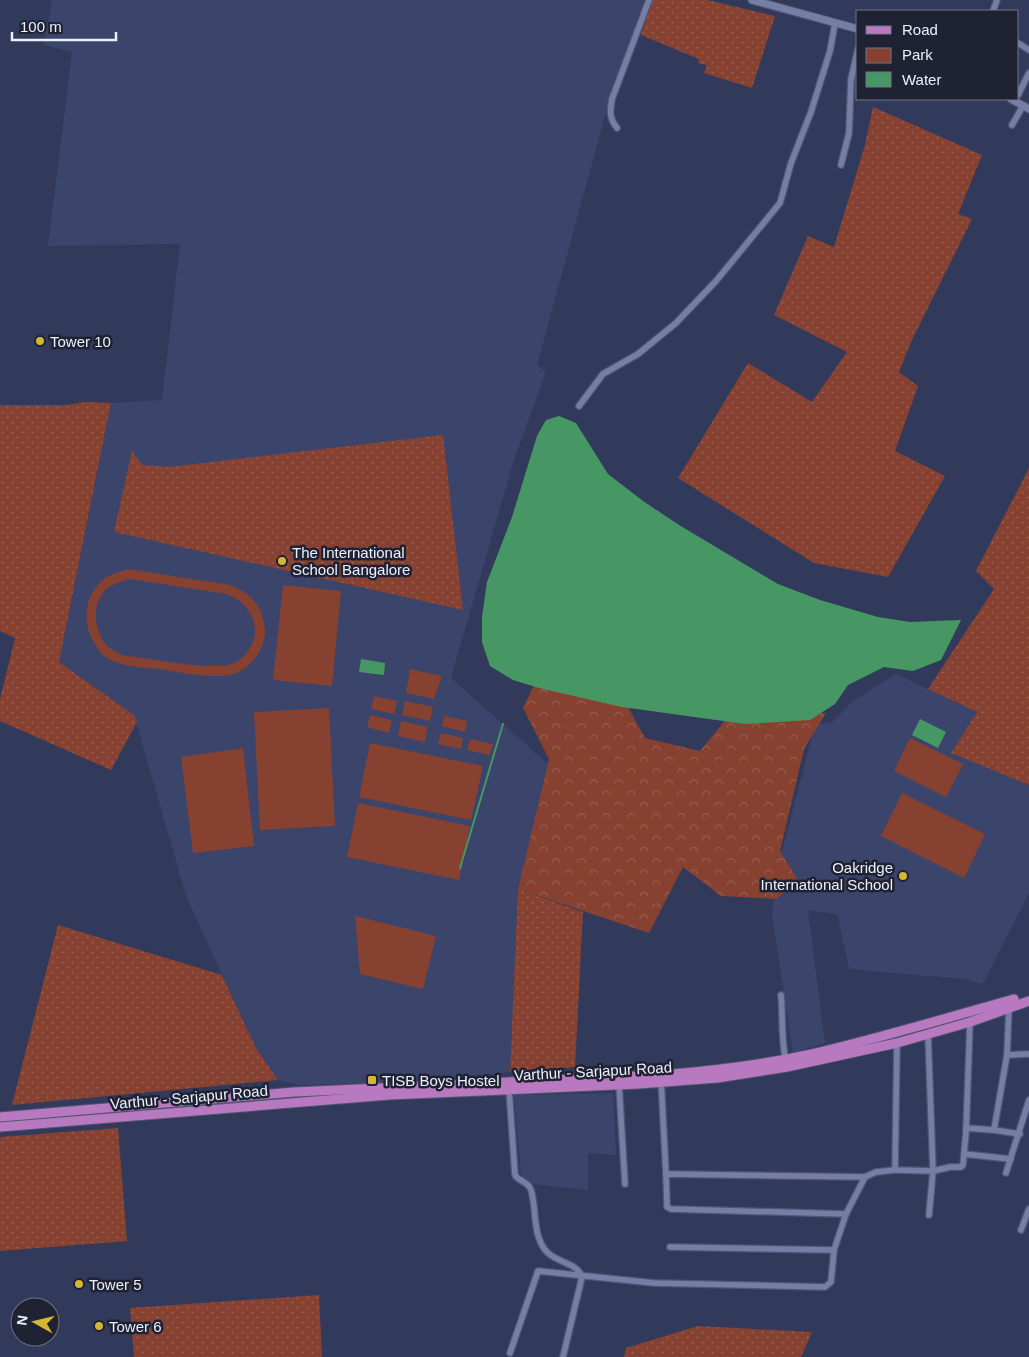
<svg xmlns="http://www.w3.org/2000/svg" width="1029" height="1357" font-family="Helvetica,sans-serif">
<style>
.built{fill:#3b446b}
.grass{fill:url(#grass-dots)}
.forest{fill:url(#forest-crowns)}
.park{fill:#864131;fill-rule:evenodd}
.water{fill:#479765}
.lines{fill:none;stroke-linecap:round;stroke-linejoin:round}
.stream{stroke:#479765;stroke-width:2}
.minor-casing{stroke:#515671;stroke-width:8}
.tertiary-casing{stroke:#515671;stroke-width:9}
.primary-casing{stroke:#515671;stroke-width:11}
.minor{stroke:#757ea5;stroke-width:5.5}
.tertiary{stroke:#757ea5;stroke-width:7}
.primary{stroke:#b979c1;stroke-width:9}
.poi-dot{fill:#d6b534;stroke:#1f2232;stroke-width:2}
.labels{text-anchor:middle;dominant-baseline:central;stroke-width:5;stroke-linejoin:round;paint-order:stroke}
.poi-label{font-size:15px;fill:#eceffc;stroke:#1f2232;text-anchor:start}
.street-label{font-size:15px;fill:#eceffc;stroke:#1f2232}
</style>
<defs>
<pattern id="grass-dots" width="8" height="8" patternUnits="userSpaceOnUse" patternTransform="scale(1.25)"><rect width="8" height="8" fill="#864131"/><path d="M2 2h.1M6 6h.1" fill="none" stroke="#975d50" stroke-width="1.8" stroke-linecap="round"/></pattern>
<pattern id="forest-crowns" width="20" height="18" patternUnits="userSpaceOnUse" patternTransform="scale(1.25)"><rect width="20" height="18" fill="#864131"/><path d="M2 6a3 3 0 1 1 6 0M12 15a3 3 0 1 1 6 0" fill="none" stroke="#975d50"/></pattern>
</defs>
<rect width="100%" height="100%" fill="#323a5c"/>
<g class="built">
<path d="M52,0h593l-36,101 -72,264 9,7 -33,91 -62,215 97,86 -30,125 -8,183 -106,10 -105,3 -21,-5 -22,-32 -69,-149 -53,-184 -75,-53 52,-259 51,-3 18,-156 -132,2 24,-194 -28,-7z"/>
<path d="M896,674l81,38 -26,41 78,32v108l-46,91 -20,-5 -114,-10 -12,-55 -29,-4 17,133 -32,10 -21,-138 8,-55 35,-135 18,-3 20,-21z"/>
<path d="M613,1093l3,62 -28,-2v37l-66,-7 -8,-88z"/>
</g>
<g class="grass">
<path d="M652,0h55l68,16 -23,72 -48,-15 3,-8 -9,-2 1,-4 -58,-24z"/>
<path d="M873,107l109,48 -24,59 14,5 -61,123 -12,30 19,14 -23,65 50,25 -57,101 -74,-14 -136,-85 70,-115 64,39 35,-50 -73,-37 34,-79 26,11 31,-102z"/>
<path d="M86,402l25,1 -52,259 75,53 3,7 -26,48 -111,-49v-22l15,-61 -15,-7v-226h66z"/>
<path d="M443,435l20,175 -349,-78 18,-81 10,14 27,2z"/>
<path d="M1029,468v317l-78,-32 26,-41 -49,-23 66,-100 -18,-18z"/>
<path d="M518,889l65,23 -8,155 -65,5z"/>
<path d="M58,925l164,50 34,73 22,32 -266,25z"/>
<path d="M118,1128l9,113 -127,10v-114z"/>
<path d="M319,1295l3,62h-188l-4,-49z"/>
<path d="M698,1326l114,6 -11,25h-177l2,-9z"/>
</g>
<path class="forest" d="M539,675l73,3 33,60 55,13 28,-34 98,-4 -22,36 -24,102 17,27 -20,21 -56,-3 -38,-29 -34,66 -131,-44 31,-130 -26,-51z"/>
<g class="park">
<path d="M128,569l102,16c22,9 33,21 35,45 1,17 -14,39 -31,44 -24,6 -52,-2 -75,-5 -13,-1 -26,-2 -38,-5 -5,-1 -13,-5 -17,-8 -4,-3 -7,-8 -9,-12 -14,-21 -11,-49 9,-65 6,-5 16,-7 24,-10zM129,579l98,15c16,7 25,16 28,34 1,14 -9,31 -23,36 -19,7 -86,-6 -110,-9 -4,-3 -10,-5 -14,-8 -15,-16 -18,-47 2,-61 6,-3 13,-5 19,-7z"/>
<path d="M283,585l58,6 -9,95 -59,-6z"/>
<path d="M410,669l32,7 -8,23 -28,-6z"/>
<path d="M374,696l23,5 -3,13 -23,-5z"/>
<path d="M405,701l28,6 -3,14 -28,-6z"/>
<path d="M329,708l6,118 -75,4 -6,-118z"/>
<path d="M370,715l22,5 -3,13 -22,-6z"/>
<path d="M444,716l23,5 -2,11 -23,-6z"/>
<path d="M401,721l27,6 -3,15 -27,-6z"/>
<path d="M441,733l22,5 -2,11 -23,-5z"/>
<path d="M910,738l53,26 -17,33 -52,-26z"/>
<path d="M470,739l23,5 -3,11 -23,-5z"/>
<path d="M370,743l113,23 -12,54 -112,-23z"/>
<path d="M243,748l11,98 -61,7 -12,-96z"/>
<path d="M902,793l83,41 -21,44 -83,-42z"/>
<path d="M358,803l112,23 -11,54 -112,-23z"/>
<path d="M355,916l81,20 -13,53 -63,-15z"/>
</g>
<g class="water">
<path d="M559,416l17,7 32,51 35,27 36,24 99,59 42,16 58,17 32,5 51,-2 -20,40 -28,11 -29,-4 -36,18 -13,19 -25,16 -65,4 -123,-17 -83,-19 -26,-8 -23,-14 -8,-24v-25l5,-35 25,-65 25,-81 9,-16z"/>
<path d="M361,659l24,4 -1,12 -25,-3z"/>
<path d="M920,719l26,13 -8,16 -26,-13z"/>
</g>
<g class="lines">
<path class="stream" d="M460,868l43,-144"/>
<defs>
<g id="minor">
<path d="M993,11l4,-11"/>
<path d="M1018,43l11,7"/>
<path d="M1018,95l11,-22"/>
<path d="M1012,125l11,-19"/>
<path d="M617,128c-8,-10 -7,-17 -5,-29l37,-99"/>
<path d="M841,165l8,-32 2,-54 7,-30"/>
<path d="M579,406l24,-32 35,-20 38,-31 40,-42 64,-78 11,-40 20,-51 19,-61 5,-28"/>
<path d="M781,995c2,22 0,45 5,67"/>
<path d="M1009,1007l-2,48 22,-1"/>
<path d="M928,1034l5,137 -4,44"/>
<path d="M897,1043l-2,127 38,1 17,-4h11l2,-2 3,-33 4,-110"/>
<path d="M1007,1055l-13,75 26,4"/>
<path d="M661,1079l5,95"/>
<path d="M619,1085l6,99"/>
<path d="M509,1089l6,86c4,7 13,6 16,15 6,20 1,44 15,61 10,12 31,11 36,26l-19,80"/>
<path d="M966,1128l28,2"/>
<path d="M964,1154l47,5"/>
<path d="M1006,1173l23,-73"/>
<path d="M846,1214l-175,-5 -4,-2v-3l-1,-30 199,3"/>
<path d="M1021,1230l8,-21"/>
<path d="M670,1247l164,3"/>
<path d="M510,1353l28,-82 116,12 171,4 6,-5 3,-32 12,-36 19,-37 11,-5 19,-2"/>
</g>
<g id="tertiary">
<path d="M752,0l106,29"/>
<path d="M1011,99l18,10"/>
</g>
<g id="primary">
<path d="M0,1117l294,-25 367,-17c50,-4 101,-10 151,-21 68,-16 135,-36 202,-55"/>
<path d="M0,1127l389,-32 249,-11 79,-6 70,-11 110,-24 73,-21 59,-21"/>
</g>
</defs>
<use href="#minor" class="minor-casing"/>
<use href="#tertiary" class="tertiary-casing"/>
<use href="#primary" class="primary-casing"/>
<use href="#minor" class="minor"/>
<use href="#tertiary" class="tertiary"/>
<use href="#primary" class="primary"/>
</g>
<g class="poi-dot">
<circle cx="40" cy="341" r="5"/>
<circle cx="282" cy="561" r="5"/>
<circle cx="903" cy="876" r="5"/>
<rect x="367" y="1075" width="10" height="10" rx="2.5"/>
<circle cx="79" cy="1284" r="5"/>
<circle cx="99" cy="1326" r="5"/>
</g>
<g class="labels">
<g class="poi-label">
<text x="50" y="341">Tower 10</text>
<text x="292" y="552">The International<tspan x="292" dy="17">School Bangalore</tspan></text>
<text x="893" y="867" text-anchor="end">Oakridge<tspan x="893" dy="17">International School</tspan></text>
<text x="382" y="1080">TISB Boys Hostel</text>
<text x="89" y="1284">Tower 5</text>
<text x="109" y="1326">Tower 6</text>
</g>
<g class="street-label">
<text transform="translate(593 1071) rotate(-3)">Varthur - Sarjapur Road</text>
<text transform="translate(189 1097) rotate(-5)">Varthur - Sarjapur Road</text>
</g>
</g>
<rect x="856" y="10" width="162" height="90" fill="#1f2232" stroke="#717483"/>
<rect x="866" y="26" width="25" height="8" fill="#b979c1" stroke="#717483"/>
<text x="902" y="35" font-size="15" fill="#eceffc">Road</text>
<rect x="866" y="48" width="25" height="15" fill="#864131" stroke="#717483"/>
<text x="902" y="60" font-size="15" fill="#eceffc">Park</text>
<rect x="866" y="72" width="25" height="15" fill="#479765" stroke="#717483"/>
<text x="902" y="85" font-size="15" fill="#eceffc">Water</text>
<g transform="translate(35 1322) rotate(278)"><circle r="24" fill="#1f2232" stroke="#717483"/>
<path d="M0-4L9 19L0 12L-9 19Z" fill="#d6b534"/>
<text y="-8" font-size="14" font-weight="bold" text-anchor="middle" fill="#eceffc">N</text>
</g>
<path d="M12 32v8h104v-8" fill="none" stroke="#eceffc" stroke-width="2.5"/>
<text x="20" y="32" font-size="15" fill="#eceffc" stroke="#1f2232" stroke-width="4" paint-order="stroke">100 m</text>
</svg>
